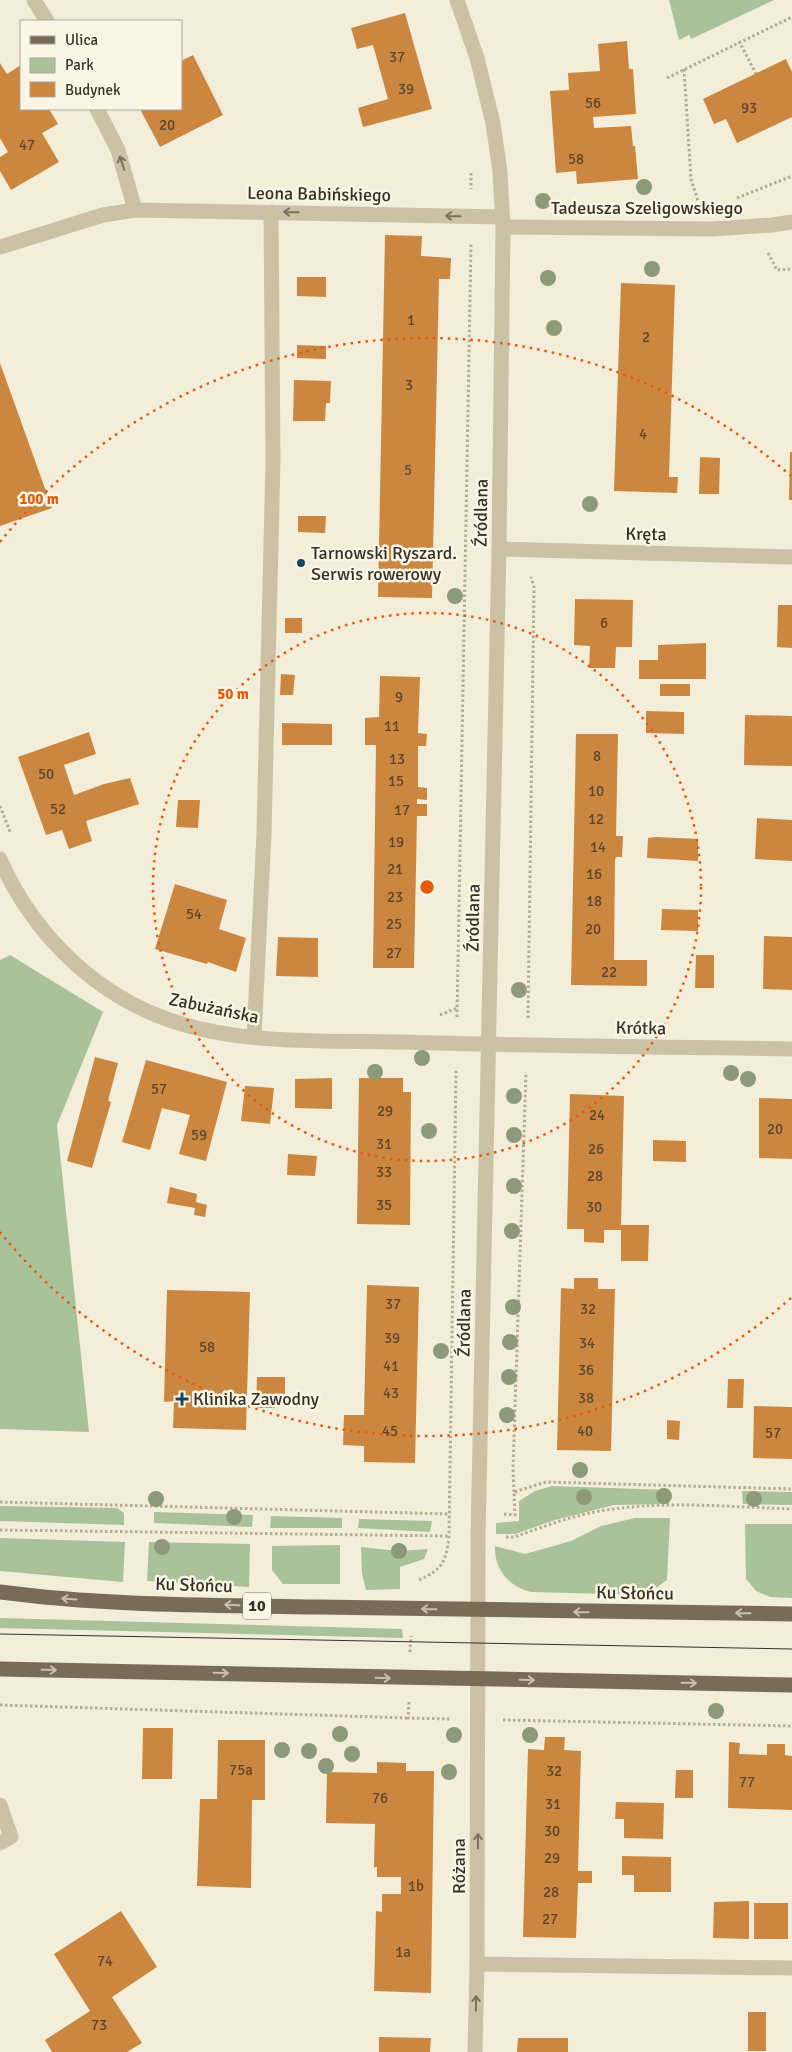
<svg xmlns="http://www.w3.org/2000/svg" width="792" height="2052" font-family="Signika,sans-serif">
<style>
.green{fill:#a9c299}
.building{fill:#cb8740}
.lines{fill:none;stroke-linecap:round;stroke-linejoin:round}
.path{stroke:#b7ab90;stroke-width:3;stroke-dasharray:2.5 2.5;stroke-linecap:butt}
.minor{stroke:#cbc1a5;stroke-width:15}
.major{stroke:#796c57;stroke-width:15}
.tram{stroke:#373027;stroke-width:1}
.tree{fill:#8d9a79}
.oneway{stroke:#7a7160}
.oneway2{stroke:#c6bfad}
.ring{fill:none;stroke:#e8590c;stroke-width:2.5;stroke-dasharray:2.5 5}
.poi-dot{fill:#1b455a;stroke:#faf6e6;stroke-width:2}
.labels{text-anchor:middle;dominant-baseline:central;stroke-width:5;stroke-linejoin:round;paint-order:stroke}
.number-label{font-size:15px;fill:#5c462d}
.shield{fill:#faf6e6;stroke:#726b60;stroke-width:1}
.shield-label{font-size:16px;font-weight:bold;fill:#373027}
.street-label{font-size:18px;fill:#373027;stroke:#faf6e6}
.poi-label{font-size:18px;fill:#373027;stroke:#faf6e6;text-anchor:start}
.centre{fill:#e8590c;stroke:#faf6e6;stroke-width:2.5}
.ring-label{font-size:15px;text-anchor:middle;font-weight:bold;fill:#e8590c;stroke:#faf6e6;stroke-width:5;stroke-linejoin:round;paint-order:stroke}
</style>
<rect width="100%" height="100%" fill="#f3eeda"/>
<g class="green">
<path d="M669,0h105l-83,39 -2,-4 -10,5z"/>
<path d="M10,955l93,57 -46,113 32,307 -89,-3v-469z"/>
<path d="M552,1486l117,4v14l-55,1 -59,15 -40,14h-19v-11l23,-2v-20l16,-10z"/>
<path d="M742,1491l50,1v13l-49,-1z"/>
<path d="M0,1506l117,2 7,5v12l-124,-4z"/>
<path d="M154,1512l99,3 -1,12 -98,-4z"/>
<path d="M271,1516l71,2v10h-72z"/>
<path d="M635,1518h35l-3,62 -21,15 -115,-3c-22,-5 -37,-23 -36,-46l30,8 46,-13 30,-15z"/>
<path d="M359,1519l73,2 -2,11 -72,-4z"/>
<path d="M745,1524h47v74l-22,-1 -14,-6 -10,-12z"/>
<path d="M0,1538l125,4 -2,40 -123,-11z"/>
<path d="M149,1542l101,2 -1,43 -102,-6z"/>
<path d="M340,1545v39h-57l-11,-14v-24z"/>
<path d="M361,1547l38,4 29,-2 -4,10 -24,8v22l-34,1 -4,-17z"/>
<path d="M0,1618l402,11 1,9 -403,-10z"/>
</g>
<g class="building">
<path d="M405,13l27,96 -69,18 -5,-19 30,-9 -15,-54 -16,4 -6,-21z"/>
<path d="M627,41l2,28h4l3,45 -43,3 1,11 37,-2 2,20h2l3,33 -61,5 -1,-13 -20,2 -6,-82 19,-1 -1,-17 32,-2 -2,-27z"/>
<path d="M193,55l30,60 -63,32 -20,-38h41v-48z"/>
<path d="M786,59l6,13v45l-55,26 -11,-24 -12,5 -11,-25z"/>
<path d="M0,63l7,11 14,-9v44h28l9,15 -16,9 17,29 -48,28 -11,-19v-14l8,-5 -8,-14z"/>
<path d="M385,235l37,1 -1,20 30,2 -1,21h-11l-7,319 -54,-1z"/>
<path d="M297,277h29v20l-29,-1z"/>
<path d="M621,283l54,2 -6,192h9l-1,16 -63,-2z"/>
<path d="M297,345l29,1v13l-29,-1z"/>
<path d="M0,363l52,145 -52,18z"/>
<path d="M294,380l37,1 -1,22h-4l-1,18h-32z"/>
<path d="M790,452h2v48h-3z"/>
<path d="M700,457l20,1 -1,36h-20z"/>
<path d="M298,516h28l-1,17 -27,-1z"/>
<path d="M575,599l58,1 -1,47h-16l-1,21h-26l1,-22 -16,-1z"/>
<path d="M778,605h14v43l-15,-1z"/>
<rect x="285" y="618" width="17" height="15"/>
<path d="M706,643v36h-67v-19h19v-15z"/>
<path d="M281,674l14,1 -2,20h-13z"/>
<path d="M380,676l40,1 -2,56 9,1 -1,12h-8v41l9,1v12l-10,-1v5h10v12h-10l-3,152h-41l3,-223h-11v-27l14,-1z"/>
<rect x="660" y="684" width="30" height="12"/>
<path d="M646,711l38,1v22l-38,-1z"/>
<path d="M745,715l47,1v50l-48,-1z"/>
<path d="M282,723l50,1v21h-50z"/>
<path d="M89,732l7,22 -32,11 10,30 30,-11 26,-6 9,26 -53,17 6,20 -23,8 -7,-19 -16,5 -28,-78z"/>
<path d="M576,734h42l-2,102h7l-1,21h-6l-1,3 -1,100h33v26l-76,-1z"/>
<path d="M178,800h22l-2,28 -22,-1z"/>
<path d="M757,818l35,2v41l-37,-2z"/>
<path d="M656,837l42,2v22l-51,-3 1,-20z"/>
<path d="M175,884l52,16 -8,29 27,9 -10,34 -28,-10 -1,2 -52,-15z"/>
<path d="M662,909l36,1v21l-37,-1z"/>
<path d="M764,936l28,1v53l-29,-1z"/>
<path d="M278,937l40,1v39l-42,-1z"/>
<path d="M696,955h18v33h-19z"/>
<path d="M95,1057l23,6 -10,38 3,1 -19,66 -25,-7z"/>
<path d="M146,1060l81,22 -21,79 -27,-7 11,-39 -28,-7 -12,42 -28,-8z"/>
<path d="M332,1078v31l-37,-1v-29z"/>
<path d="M359,1078h44v14h8l-1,133 -53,-1z"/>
<path d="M245,1086l29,2 -4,36 -29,-3z"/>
<path d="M570,1094l54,2 -3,129h28l-1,36h-27v-31h-17v13l-20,-1v-13h-17z"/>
<path d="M759,1098l33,1v60l-33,-1z"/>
<path d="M653,1140l33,1v21l-33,-1z"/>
<path d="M288,1154l29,2 -2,20 -28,-1z"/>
<path d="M170,1187l27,7 -1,8 11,3 -2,12 -11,-2 1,-7 -28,-5z"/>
<path d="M574,1278h24v11h17l-4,162 -54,-1 4,-162 13,1z"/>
<path d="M367,1285l52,2 -4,176 -51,-1v-16l-21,-1 1,-30h20z"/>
<path d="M167,1290l83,2 -4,138 -73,-2 1,-27 -10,1z"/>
<path d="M257,1377h28v20h-10v11h-19z"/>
<path d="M728,1379h16l-1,29h-16z"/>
<path d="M754,1406l38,1v52l-39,-1z"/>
<path d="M667,1420l13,1 -1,19 -12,-1z"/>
<path d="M143,1728h30l-1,51h-30z"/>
<path d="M545,1737h20l-1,13 17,1 -3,120h14v12h-14l-2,55 -53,-1 5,-188 16,1z"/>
<path d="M218,1740h47v60h-13l-1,88 -54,-2 3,-87h17z"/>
<path d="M729,1742l11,1 -1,11 28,1v-11h18v11l7,1v54l-64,-2z"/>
<path d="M377,1762l29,1v8h28l-3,222 -57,-2 2,-80 6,1v-18h19v-17h-24v-10h-3l1,-43 -49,-1 1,-51 50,1z"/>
<path d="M676,1770h17v28h-18z"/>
<path d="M616,1802l48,1 -1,36 -39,-1v-19h-9z"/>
<path d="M622,1856l49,1v35h-37v-17h-12z"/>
<path d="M749,1901v38l-36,-1 1,-36z"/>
<rect x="754" y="1903" width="34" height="36"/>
<path d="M121,1911l36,56 -45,30 30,46 -15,9h-75l-7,-12 45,-29 -36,-57z"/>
<rect x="748" y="2012" width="18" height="39"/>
<path d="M379,2037l52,1 -1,14h-51z"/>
<path d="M518,2038h50v14h-51z"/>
</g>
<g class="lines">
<g class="path">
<path d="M739,41l17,33"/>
<path d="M684,69l7,110 7,22"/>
<path d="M667,78l125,-61"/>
<path d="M471,173v16"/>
<path d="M737,198l55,-22"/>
<path d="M768,253l9,17 15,-1"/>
<path d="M0,806l11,28"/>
<path d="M440,1015l17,-7"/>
<path d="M457,1017l14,-774"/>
<path d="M528,1018l6,-431 -3,-10"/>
<path d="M514,1492l-1,-23 13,-397"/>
<path d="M0,1502l450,12"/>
<path d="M504,1514l11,1 -1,-23 32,-10 246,7"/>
<path d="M0,1530l449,6"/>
<path d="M506,1537h8c32,-11 64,-24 99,-28 58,-8 120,-2 179,0"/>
<path d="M419,1580c24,-11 27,-18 30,-44l7,-466"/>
<path d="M410,1652l1,-16"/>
<path d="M409,1702l-1,16 43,1"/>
<path d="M0,1705l408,13"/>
<path d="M503,1720l289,6"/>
</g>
<g class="minor">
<path d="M34,0l13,21"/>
<path d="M457,0l20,58 16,65 7,49 3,55 -4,322 -21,988 -1,427 -2,88"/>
<path d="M97,109l21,41 17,60"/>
<path d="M503,227l208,2 61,-4 20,-3"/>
<path d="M0,247l103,-32 32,-5 367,7"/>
<path d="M499,549l293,8"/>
<path d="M0,859c30,69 86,127 156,156 76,31 165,25 245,27 130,4 261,5 391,7"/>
<path d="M254,1037l10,-204 9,-372 -2,-249"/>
<path d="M0,1805l11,32 -11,6"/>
<path d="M477,1964l315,4"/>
</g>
<g class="major">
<path d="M0,1592c105,14 212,13 318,15 158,3 316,4 474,7"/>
<path d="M0,1669l792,16"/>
</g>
<path class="tram" d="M0,1634l792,15"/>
</g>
<g class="tree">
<circle cx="644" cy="187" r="8"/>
<circle cx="543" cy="201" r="8"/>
<circle cx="652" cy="269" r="8"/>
<circle cx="548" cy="278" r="8"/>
<circle cx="554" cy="328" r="8"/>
<circle cx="590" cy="504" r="8"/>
<circle cx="455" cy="596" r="8"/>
<circle cx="519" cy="990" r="8"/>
<circle cx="422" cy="1058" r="8"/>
<circle cx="375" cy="1072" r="8"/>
<circle cx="731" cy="1073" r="8"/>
<circle cx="748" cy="1079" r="8"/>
<circle cx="514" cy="1096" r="8"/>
<circle cx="429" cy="1131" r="8"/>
<circle cx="514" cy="1135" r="8"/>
<circle cx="514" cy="1186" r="8"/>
<circle cx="512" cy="1231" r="8"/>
<circle cx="513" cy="1307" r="8"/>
<circle cx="510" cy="1342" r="8"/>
<circle cx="441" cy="1351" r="8"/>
<circle cx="509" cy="1377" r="8"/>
<circle cx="507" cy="1415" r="8"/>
<circle cx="580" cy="1470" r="8"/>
<circle cx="664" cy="1496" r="8"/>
<circle cx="584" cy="1497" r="8"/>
<circle cx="156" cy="1499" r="8"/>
<circle cx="754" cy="1499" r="8"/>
<circle cx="234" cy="1517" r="8"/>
<circle cx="162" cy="1547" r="8"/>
<circle cx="399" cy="1551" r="8"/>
<circle cx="716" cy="1711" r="8"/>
<circle cx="340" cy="1734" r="8"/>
<circle cx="454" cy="1735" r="8"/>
<circle cx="530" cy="1735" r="8"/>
<circle cx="282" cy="1750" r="8"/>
<circle cx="309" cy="1751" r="8"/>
<circle cx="352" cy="1754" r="8"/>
<circle cx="326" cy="1766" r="8"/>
<circle cx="449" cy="1772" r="8"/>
</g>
<defs><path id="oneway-shaft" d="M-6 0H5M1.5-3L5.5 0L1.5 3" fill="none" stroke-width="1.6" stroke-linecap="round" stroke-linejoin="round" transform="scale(1.25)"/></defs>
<g class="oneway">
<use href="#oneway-shaft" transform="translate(122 163) rotate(-108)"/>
<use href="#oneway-shaft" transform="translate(291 212) rotate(-179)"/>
<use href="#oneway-shaft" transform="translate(453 216) rotate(-179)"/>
<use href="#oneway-shaft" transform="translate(478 1841) rotate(-90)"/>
<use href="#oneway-shaft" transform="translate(476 2003) rotate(-89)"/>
</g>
<g class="oneway2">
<use href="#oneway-shaft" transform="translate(69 1599) rotate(-176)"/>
<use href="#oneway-shaft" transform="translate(232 1605) rotate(-178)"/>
<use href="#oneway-shaft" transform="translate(429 1609) rotate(-179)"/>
<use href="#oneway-shaft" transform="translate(581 1612) rotate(-179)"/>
<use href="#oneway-shaft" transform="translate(743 1613) rotate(-179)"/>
<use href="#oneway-shaft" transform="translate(49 1670) rotate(1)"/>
<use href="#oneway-shaft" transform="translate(221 1673) rotate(1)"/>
<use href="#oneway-shaft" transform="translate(383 1678) rotate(2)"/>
<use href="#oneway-shaft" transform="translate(527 1680) rotate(1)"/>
<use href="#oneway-shaft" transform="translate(689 1683) rotate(1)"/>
</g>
<g class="ring">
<circle cx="427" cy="887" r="274"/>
<path d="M791 1298A549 549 0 0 1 0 1232M0 542A549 549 0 0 1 791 476"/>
</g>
<g class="poi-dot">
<circle cx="301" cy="563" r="5"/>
<path d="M179.5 1391.5h5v5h5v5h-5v5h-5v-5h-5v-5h5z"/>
</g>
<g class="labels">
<g class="number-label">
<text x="397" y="57">37</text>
<text x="406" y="89">39</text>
<text x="593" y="103">56</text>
<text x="749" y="108">93</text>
<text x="167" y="125">20</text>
<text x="27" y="145">47</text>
<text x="576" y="159">58</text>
<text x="411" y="320">1</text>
<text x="646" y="337">2</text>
<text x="409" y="385">3</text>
<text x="643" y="434">4</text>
<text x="408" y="470">5</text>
<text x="604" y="623">6</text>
<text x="399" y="697">9</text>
<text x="392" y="726">11</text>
<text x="597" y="756">8</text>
<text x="397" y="759">13</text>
<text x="46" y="774">50</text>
<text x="396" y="781">15</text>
<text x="596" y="791">10</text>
<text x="58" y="809">52</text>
<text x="402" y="810">17</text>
<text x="596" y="819">12</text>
<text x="396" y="842">19</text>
<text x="598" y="847">14</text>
<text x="395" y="869">21</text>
<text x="594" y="874">16</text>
<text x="395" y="897">23</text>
<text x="594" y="901">18</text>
<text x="194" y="914">54</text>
<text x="394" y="924">25</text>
<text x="593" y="929">20</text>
<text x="394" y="953">27</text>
<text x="609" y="972">22</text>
<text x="159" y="1089">57</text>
<text x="385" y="1111">29</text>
<text x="597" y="1115">24</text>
<text x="775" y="1129">20</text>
<text x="199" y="1135">59</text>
<text x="384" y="1144">31</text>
<text x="596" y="1149">26</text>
<text x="384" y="1172">33</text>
<text x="595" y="1176">28</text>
<text x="384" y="1205">35</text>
<text x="594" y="1207">30</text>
<text x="393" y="1304">37</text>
<text x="588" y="1309">32</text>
<text x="392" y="1338">39</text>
<text x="587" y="1343">34</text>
<text x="207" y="1347">58</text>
<text x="391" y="1366">41</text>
<text x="586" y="1370">36</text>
<text x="391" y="1393">43</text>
<text x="586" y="1398">38</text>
<text x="390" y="1431">45</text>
<text x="585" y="1431">40</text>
<text x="773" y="1433">57</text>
<text x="241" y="1770">75a</text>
<text x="554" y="1771">32</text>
<text x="747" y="1782">77</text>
<text x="380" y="1798">76</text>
<text x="553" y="1804">31</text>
<text x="552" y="1831">30</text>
<text x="552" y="1858">29</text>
<text x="416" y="1886">1b</text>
<text x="551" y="1892">28</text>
<text x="550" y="1919">27</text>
<text x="403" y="1952">1a</text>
<text x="105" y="1961">74</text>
<text x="99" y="2025">73</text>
</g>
<rect class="shield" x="243" y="1592.5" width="28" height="27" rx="4"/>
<g class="shield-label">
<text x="257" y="1606">10</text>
</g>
<g class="street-label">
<text transform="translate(319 194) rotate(1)">Leona Babińskiego</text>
<text x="647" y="208">Tadeusza Szeligowskiego</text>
<text transform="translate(481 513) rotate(-89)">Źródlana</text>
<text transform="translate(646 534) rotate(1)">Kręta</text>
<text transform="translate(473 918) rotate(-89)">Źródlana</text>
<text transform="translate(214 1008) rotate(12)">Zabużańska</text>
<text transform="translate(641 1028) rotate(1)">Krótka</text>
<text transform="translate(464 1323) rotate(-89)">Źródlana</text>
<text transform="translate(194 1585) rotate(2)">Ku Słońcu</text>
<text transform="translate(635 1593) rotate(1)">Ku Słońcu</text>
<text transform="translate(459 1866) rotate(-90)">Różana</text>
</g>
<g class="poi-label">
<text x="311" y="553">Tarnowski Ryszard.<tspan x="311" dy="21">Serwis rowerowy</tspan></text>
<text x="193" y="1399">Klinika Zawodny</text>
</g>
</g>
<circle cx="427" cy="887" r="8" class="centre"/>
<g class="ring-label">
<text x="39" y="504">100 m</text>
<text x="233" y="699">50 m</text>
</g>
<rect x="20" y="20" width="162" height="90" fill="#faf6e6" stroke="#aca79a"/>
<rect x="30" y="36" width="25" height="8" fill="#796c57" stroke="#aca79a"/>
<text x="65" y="45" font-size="15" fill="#373027">Ulica</text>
<rect x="30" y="58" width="25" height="15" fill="#a9c299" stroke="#aca79a"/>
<text x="65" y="70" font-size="15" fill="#373027">Park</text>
<rect x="30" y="82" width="25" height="15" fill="#cb8740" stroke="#aca79a"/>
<text x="65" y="95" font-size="15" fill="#373027">Budynek</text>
</svg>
